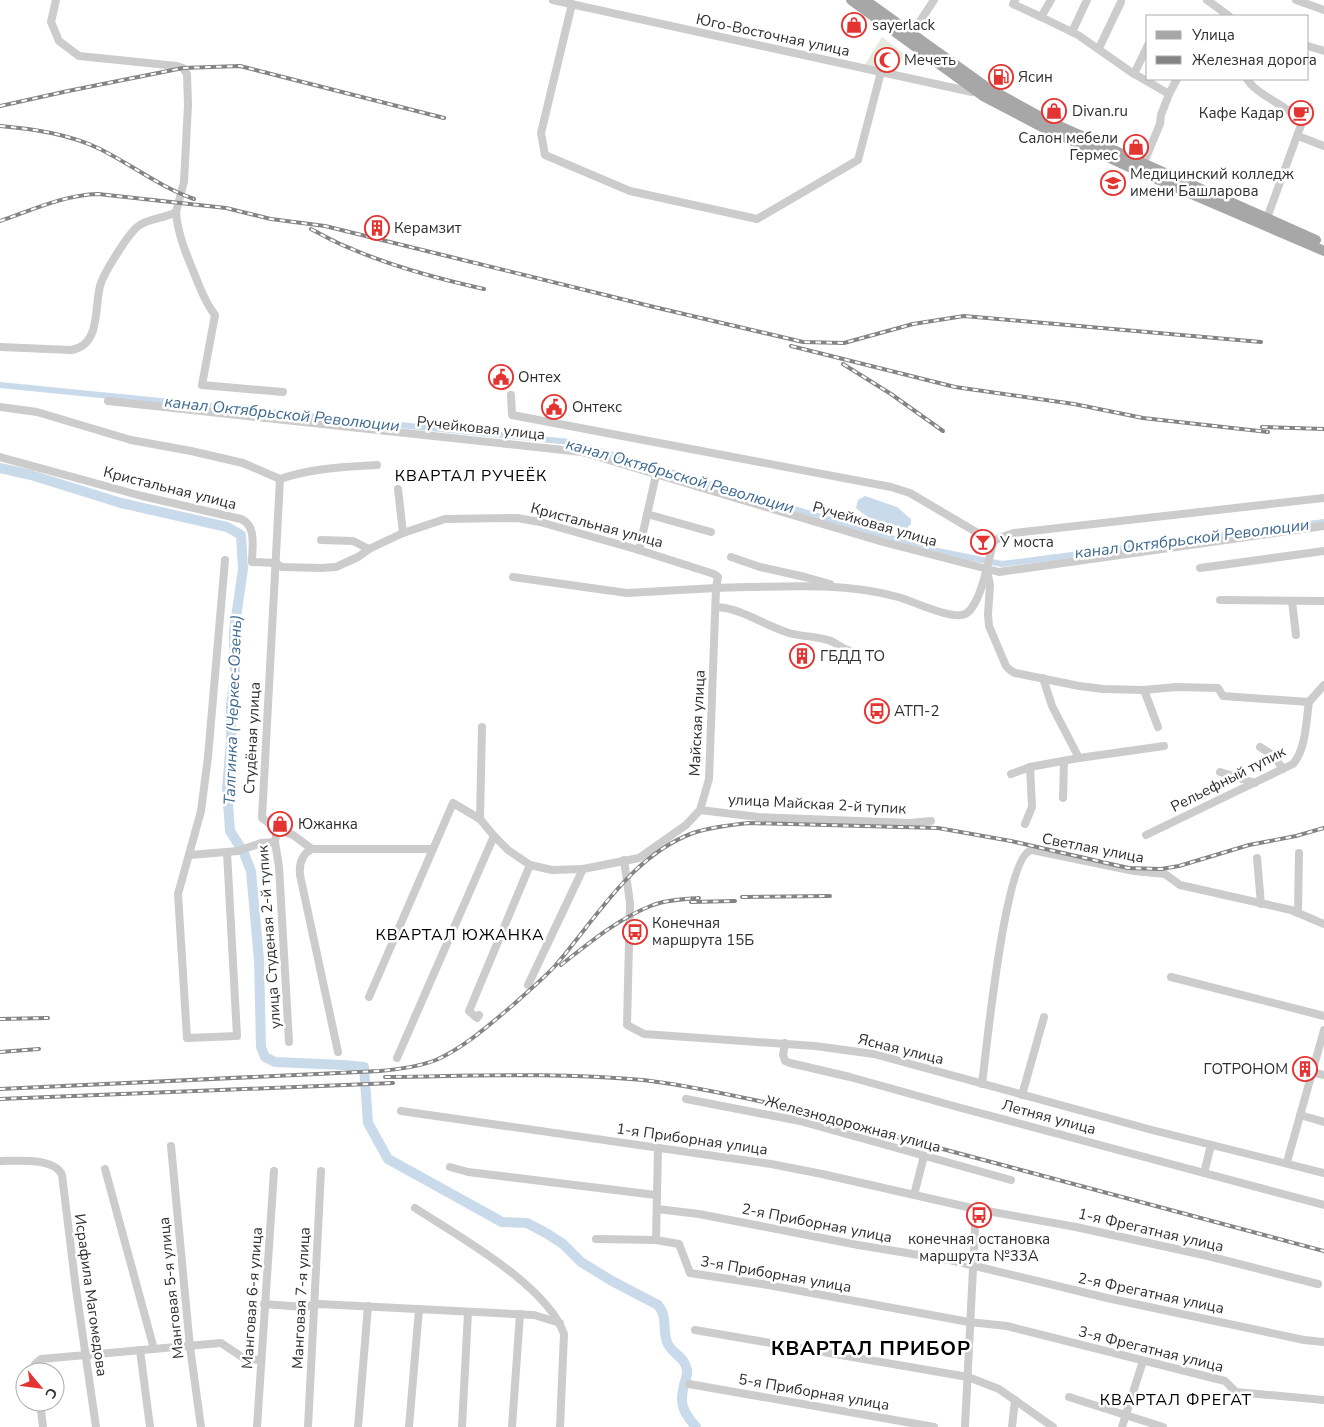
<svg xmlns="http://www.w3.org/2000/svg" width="1324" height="1427" font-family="'Nunito Sans',sans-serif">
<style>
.green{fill:#e3ecdc}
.water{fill:#c9dbeb}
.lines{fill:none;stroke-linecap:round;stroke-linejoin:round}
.canal{stroke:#c9dbeb;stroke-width:6}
.river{stroke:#c9dbeb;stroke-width:10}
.minor{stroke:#ccc;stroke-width:8}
.major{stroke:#a7a7a7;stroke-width:10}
.rail-casing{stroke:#848484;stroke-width:4}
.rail{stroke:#fff;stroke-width:2;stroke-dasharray:5.5;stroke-linecap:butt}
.labels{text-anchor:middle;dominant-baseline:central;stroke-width:5;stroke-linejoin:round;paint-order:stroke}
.poi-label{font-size:15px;fill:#2f2f2f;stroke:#fff;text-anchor:start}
.street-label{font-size:15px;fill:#2f2f2f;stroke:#fff}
.water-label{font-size:16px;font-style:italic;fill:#3d6990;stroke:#fff}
.neighbourhood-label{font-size:16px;letter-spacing:1px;fill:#000;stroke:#fff}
.district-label{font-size:20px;font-weight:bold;letter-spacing:1px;fill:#000;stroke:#fff}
</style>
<rect width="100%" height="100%" fill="#fff"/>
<path class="green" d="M882,37l25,19 -17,16 -26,-6z"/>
<path class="water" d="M865,496l32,11 14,12v5l-4,4c-18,-1 -37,-7 -51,-20l2,-8z"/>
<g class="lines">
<path class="canal" d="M0,385l570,57 358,107 74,15 322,-42"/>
<path class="river" d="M0,468l31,7 90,28 106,24 14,8 2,34 -9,62 1,45 -4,29v36l-4,48 3,42 14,22 7,18 8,89 2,87 4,10 10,5 68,3 21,2 4,56 20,36 114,63 25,1 19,10 17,11 18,18 31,19 46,24c10,12 4,24 9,37 4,12 17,13 20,28 1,5 -2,10 -3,15 -5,19 -1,27 12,42"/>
<g class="minor">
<path d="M553,0l419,92 5,-1"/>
<path d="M1015,0l-2,4 28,13"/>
<path d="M1051,0l-10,17 37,18 53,37 38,22 -8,21 -1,9 -18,43"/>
<path d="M1207,0l22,16"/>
<path d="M1296,0l28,10"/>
<path d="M572,4l-31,129 4,22 85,36 127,28 101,-59 23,-88"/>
<path d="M1072,32l15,-32"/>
<path d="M909,38l25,-38"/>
<path d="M1308,46l16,5"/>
<path d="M1099,48l22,-46"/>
<path d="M1134,74l14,-29"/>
<path d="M1247,79c2,3 5,7 8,9 10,10 43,24 46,37l-34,93"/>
<path d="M1169,94l8,-15"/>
<path d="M1298,136l26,10"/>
<path d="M176,212c2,26 13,48 22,71 5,12 9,22 17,32l-13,70 81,7"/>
<path d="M0,347l71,3c30,-5 23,-41 29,-64 3,-12 27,-50 37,-59 11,-9 27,-8 39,-15l8,-30 4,-77 -1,-31 -4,-6 -6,-2 -98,-10 -20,-15 -8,-19 5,-22"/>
<path d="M511,395l1,20 379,72 19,6 83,49 8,-5 13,-4 310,-35"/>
<path d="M108,401l474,51 301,90 116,30 325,-46"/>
<path d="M0,407l37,5 94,28 60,11 52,12 37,16c31,-11 64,-12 97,-14"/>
<path d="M0,457l142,39 99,23c16,7 11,28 11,43l23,1 7,4 39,1 15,-1 22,-10 11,-8 34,-16 42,-14 72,-1 23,4 99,28 75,24 4,3 -2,11 -89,5 -114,-16"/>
<path d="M280,479l-18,339 15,11 16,6 19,14h121"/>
<path d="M398,489l5,44"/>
<path d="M647,514l64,18"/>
<path d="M321,540l32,1 16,8"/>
<path d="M639,550l17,-75"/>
<path d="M731,557l29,10 45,10 25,7"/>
<path d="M225,560l-17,197 -7,54 -23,83 9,144 50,-2 -10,-184"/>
<path d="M1200,568l124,-17"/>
<path d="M987,570l3,15 -2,29 1,12 17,40 4,4 5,3 64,13 24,3 41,1 32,-3 42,1 5,8 86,6 15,-17"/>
<path d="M1220,600l104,1"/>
<path d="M1292,601l4,34"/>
<path d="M716,607c26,1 49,19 73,26 14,4 29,3 42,8 7,3 10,7 17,9"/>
<path d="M1043,678l9,28 27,52 85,-12"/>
<path d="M1144,690l14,37"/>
<path d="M1260,747l13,8 10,14"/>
<path d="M1220,772l35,11"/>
<path d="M1011,774l19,-7 49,-9"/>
<path d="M1063,798l1,-37"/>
<path d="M700,810l58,7 152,6 21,-2"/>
<path d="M480,819l2,-92"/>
<path d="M1025,824l7,-17 -2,-40"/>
<path d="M277,829l-2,13 4,25 10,175"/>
<path d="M1146,835l147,-71c13,-15 13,-42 16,-62"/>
<path d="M312,849c-10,5 -13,15 -12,26l38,177"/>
<path d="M190,855l48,-4 23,-8 14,-1"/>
<path d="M1257,858l4,46"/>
<path d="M624,860l6,43 -3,122 17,9 171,12 59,8 278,76 172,43"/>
<path d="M1298,913l1,-60"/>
<path d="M1171,977l153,39"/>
<path d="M528,985l55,-116"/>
<path d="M369,997l84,-194 27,16 14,17 14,14 22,15 22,5 31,-1 56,-11 47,-33 14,-15 9,-31 7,-191c60,-1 123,-7 182,9 15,4 57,25 69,16 14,-10 22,-54 26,-71"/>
<path d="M479,1015l-2,3 -8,-7 61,-146"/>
<path d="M785,1043l-2,12 2,6 5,2 60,14 111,31 363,97"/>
<path d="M397,1058l97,-222"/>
<path d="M1312,1072l12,3"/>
<path d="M982,1084c4,-30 23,-231 50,-234l102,21 31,3 15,11 111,25 33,14"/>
<path d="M1022,1095l22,-78"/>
<path d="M686,1099l114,22 211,59"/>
<path d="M401,1111l370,53 51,10 154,35 100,18 132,29 110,28"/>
<path d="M1300,1115l24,7"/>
<path d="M171,1146l19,201 11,80"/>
<path d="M0,1161c17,0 54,-4 62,14l14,114 20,138"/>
<path d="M1287,1162l37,-132"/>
<path d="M450,1167l18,5 188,23"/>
<path d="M105,1169l49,180"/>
<path d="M1204,1173l7,-28"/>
<path d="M914,1195l10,-39"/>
<path d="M415,1208c43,28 132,77 149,126l-4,93"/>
<path d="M657,1209l42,5 159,31 92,15 157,38 197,42 20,2"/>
<path d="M596,1239l60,1 23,4 11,29 72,11 207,38 38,4 218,55 11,11 88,8"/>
<path d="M656,1240l2,-92"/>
<path d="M264,1304l39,3 16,-3 215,11 26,8"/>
<path d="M695,1330l273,47 31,12 54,38"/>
<path d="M140,1350l10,77"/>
<path d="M36,1372l-1,-8 6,-5 180,-16 24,16 16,1"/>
<path d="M689,1384l245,43"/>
<path d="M1069,1397l94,30"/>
<path d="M40,1402l3,25"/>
<path d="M257,1427l17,-256"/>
<path d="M308,1427l13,-256"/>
<path d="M358,1427l10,-121"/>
<path d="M409,1427l10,-118"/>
<path d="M462,1427l6,-115"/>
<path d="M512,1427l8,-113"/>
<path d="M965,1427l11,-218"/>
<path d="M1012,1427l3,-27"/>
<path d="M1122,1427l21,-66"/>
</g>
<g class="major">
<path d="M851,0l132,96 59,31 98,45 184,79"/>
<path d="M865,0l123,88 58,32 270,120"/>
</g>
<defs>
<g id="rail">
<path d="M0,106l68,-15 115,-23 57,-2 204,52"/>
<path d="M0,126c34,3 69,8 100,23 32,16 60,38 94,50"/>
<path d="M0,221c32,-11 64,-26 98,-27l128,14 45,11 54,7 329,81 149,35 41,1 69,-19 51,-8 297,26"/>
<path d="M311,229c13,7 27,15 41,20 42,18 87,30 132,40"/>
<path d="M791,346l164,41 119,17 69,14 125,14"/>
<path d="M843,364l48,30 52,37"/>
<path d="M1262,427l62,2"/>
<path d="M742,897l88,-1"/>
<path d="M691,902l44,-1"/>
<path d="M561,965c28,-22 58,-47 92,-60 14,-5 30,-6 46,-7"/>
<path d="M0,1019l48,-1"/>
<path d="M0,1052l39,-3"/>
<path d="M385,1077c86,-1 172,-5 258,3 45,5 91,16 135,25l546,146"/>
<path d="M0,1089l380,-18c19,-2 38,-4 56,-11 29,-13 53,-35 77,-55 14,-13 29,-25 42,-39 41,-47 76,-110 138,-133 18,-6 37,-8 56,-10l189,5 73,13 117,27 33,1 18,-3 70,-21 47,-9 28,-8"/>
<path d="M0,1099l393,-16"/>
</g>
</defs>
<use href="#rail" class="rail-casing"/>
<use href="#rail" class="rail"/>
</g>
<defs>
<symbol id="shop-ring" viewBox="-11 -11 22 22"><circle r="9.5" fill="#fff" stroke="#e43432" stroke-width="1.5"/><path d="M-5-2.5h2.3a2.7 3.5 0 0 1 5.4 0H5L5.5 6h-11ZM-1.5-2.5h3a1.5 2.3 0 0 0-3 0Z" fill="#e43432"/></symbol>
<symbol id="mosque-ring" viewBox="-11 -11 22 22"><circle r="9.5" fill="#fff" stroke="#e43432" stroke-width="1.5"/><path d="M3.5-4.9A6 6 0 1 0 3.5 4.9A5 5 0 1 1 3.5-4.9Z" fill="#e43432"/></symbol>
<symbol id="fuel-ring" viewBox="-11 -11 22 22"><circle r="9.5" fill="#fff" stroke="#e43432" stroke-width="1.5"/><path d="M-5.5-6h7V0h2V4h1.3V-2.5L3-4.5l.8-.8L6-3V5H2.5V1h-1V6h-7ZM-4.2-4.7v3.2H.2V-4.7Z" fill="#e43432"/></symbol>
<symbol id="cafe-ring" viewBox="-11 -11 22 22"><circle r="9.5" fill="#fff" stroke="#e43432" stroke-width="1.5"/><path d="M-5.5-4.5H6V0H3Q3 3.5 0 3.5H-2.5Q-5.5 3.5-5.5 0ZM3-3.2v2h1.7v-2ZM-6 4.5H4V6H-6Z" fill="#e43432"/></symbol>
<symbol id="university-ring" viewBox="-11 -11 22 22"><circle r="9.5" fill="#fff" stroke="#e43432" stroke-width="1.5"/><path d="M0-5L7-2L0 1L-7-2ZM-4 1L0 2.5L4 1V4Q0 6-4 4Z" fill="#e43432"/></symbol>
<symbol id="building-ring" viewBox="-11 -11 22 22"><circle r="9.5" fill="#fff" stroke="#e43432" stroke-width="1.5"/><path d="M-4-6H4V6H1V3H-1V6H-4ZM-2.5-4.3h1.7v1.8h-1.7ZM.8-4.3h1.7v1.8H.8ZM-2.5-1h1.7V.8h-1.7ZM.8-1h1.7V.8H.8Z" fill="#e43432"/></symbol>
<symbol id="civic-ring" viewBox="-11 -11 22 22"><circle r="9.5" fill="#fff" stroke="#e43432" stroke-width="1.5"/><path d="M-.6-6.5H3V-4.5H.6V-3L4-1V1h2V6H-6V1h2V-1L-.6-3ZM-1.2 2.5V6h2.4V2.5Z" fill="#e43432"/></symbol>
<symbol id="bar-ring" viewBox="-11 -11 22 22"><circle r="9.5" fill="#fff" stroke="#e43432" stroke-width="1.5"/><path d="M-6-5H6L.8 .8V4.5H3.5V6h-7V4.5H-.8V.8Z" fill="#e43432"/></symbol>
<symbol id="bus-ring" viewBox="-11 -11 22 22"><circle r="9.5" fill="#fff" stroke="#e43432" stroke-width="1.5"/><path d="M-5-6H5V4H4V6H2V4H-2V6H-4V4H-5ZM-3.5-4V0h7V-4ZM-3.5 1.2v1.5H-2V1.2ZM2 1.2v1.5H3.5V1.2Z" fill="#e43432"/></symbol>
</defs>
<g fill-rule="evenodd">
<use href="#shop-ring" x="840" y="11" width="28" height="28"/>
<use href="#mosque-ring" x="873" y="46" width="28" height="28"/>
<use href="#fuel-ring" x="987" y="63" width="28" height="28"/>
<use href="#shop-ring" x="1040" y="97" width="28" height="28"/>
<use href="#cafe-ring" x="1287" y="99" width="28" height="28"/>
<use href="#shop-ring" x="1122" y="133" width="28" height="28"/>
<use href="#university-ring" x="1099" y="169" width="28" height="28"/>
<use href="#building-ring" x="363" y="214" width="28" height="28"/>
<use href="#civic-ring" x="487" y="363" width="28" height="28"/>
<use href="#civic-ring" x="540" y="393" width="28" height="28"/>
<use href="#bar-ring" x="969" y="528" width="28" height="28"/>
<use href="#building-ring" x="788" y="642" width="28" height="28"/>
<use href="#bus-ring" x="863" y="697" width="28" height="28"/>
<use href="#shop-ring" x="266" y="810" width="28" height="28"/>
<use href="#bus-ring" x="621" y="918" width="28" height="28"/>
<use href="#building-ring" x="1291" y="1055" width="28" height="28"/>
<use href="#bus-ring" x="965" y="1201" width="28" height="28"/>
</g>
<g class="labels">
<g class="poi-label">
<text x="872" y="25">sayerlack</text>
<text x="904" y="60">Мечеть</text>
<text x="1018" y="77">Ясин</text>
<text x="1072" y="111">Divan.ru</text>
<text x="1284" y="113" text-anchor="end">Кафе Кадар</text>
<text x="1118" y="138" text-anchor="end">Салон мебели<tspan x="1118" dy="17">Гермес</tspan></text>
<text x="1130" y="174">Медицинский колледж<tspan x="1130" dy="17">имени Башларова</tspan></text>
<text x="394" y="228">Керамзит</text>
<text x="518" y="377">Онтех</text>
<text x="572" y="407">Онтекс</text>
<text x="1000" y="542">У моста</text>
<text x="820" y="656">ГБДД ТО</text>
<text x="894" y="711">АТП-2</text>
<text x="298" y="824">Южанка</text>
<text x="652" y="923">Конечная<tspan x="652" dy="17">маршрута 15Б</tspan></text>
<text x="1288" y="1069" text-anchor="end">ГОТРОНОМ</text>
<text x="979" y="1239" text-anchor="middle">конечная остановка<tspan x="979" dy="17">маршрута №33А</tspan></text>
</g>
<g class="street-label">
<text transform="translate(773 35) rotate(12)">Юго-Восточная улица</text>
<text transform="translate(481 428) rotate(6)">Ручейковая улица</text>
<text transform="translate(170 488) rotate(14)">Кристальная улица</text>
<text transform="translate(875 524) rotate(16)">Ручейковая улица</text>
<text transform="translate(597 525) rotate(15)">Кристальная улица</text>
<text transform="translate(697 723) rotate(-87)">Майская улица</text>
<text transform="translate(252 738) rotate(-87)">Студёная улица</text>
<text transform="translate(1228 779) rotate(-27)">Рельефный тупик</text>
<text transform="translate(817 804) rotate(3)">улица Майская 2-й тупик</text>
<text transform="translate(1093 848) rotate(11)">Светлая улица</text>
<text transform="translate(269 937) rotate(-94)">улица Студеная 2-й тупик</text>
<text transform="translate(901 1049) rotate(14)">Ясная улица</text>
<text transform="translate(1049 1117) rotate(15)">Летняя улица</text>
<text transform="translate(853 1124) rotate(15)">Железнодорожная улица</text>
<text transform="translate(692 1139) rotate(8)">1-я Приборная улица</text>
<text transform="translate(817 1223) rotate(11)">2-я Приборная улица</text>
<text transform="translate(1151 1230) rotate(13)">1-я Фрегатная улица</text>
<text transform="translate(776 1274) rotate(10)">3-я Приборная улица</text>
<text transform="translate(171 1288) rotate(-96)">Манговая 5-я улица</text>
<text transform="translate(1151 1293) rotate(12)">2-я Фрегатная улица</text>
<text transform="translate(91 1295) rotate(82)">Исрафила Магомедова</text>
<text transform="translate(252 1298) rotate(-86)">Манговая 6-я улица</text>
<text transform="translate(301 1298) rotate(-87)">Манговая 7-я улица</text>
<text transform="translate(1151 1349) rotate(14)">3-я Фрегатная улица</text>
<text transform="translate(814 1392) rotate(10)">5-я Приборная улица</text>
</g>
<g class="water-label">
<text transform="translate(282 414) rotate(6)">канал Октябрьской Революции</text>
<text transform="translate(680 476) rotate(16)">канал Октябрьской Революции</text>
<text transform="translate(1192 539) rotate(-7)">канал Октябрьской Революции</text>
<text transform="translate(233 710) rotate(-88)">Талгинка (Черкес-Озень)</text>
</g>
<g class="neighbourhood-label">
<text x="471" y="476">КВАРТАЛ РУЧЕЁК</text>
<text x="460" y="935">КВАРТАЛ ЮЖАНКА</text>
<text x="1176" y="1400">КВАРТАЛ ФРЕГАТ</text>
</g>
<g class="district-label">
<text x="871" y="1348">КВАРТАЛ ПРИБОР</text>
</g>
</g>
<rect x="1146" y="15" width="162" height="65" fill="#ffffff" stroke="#acacac"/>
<rect x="1156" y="31" width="25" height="8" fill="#a7a7a7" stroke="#acacac"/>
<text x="1192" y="40" font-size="15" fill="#2f2f2f">Улица</text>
<rect x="1156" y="56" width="25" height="8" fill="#848484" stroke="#acacac"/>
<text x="1192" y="65" font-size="15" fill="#2f2f2f">Железная дорога</text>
<g transform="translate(40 1387) rotate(119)"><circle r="24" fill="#ffffff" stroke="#acacac"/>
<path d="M0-4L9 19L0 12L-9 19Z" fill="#e43432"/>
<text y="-8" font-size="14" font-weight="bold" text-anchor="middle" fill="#2f2f2f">С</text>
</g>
</svg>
